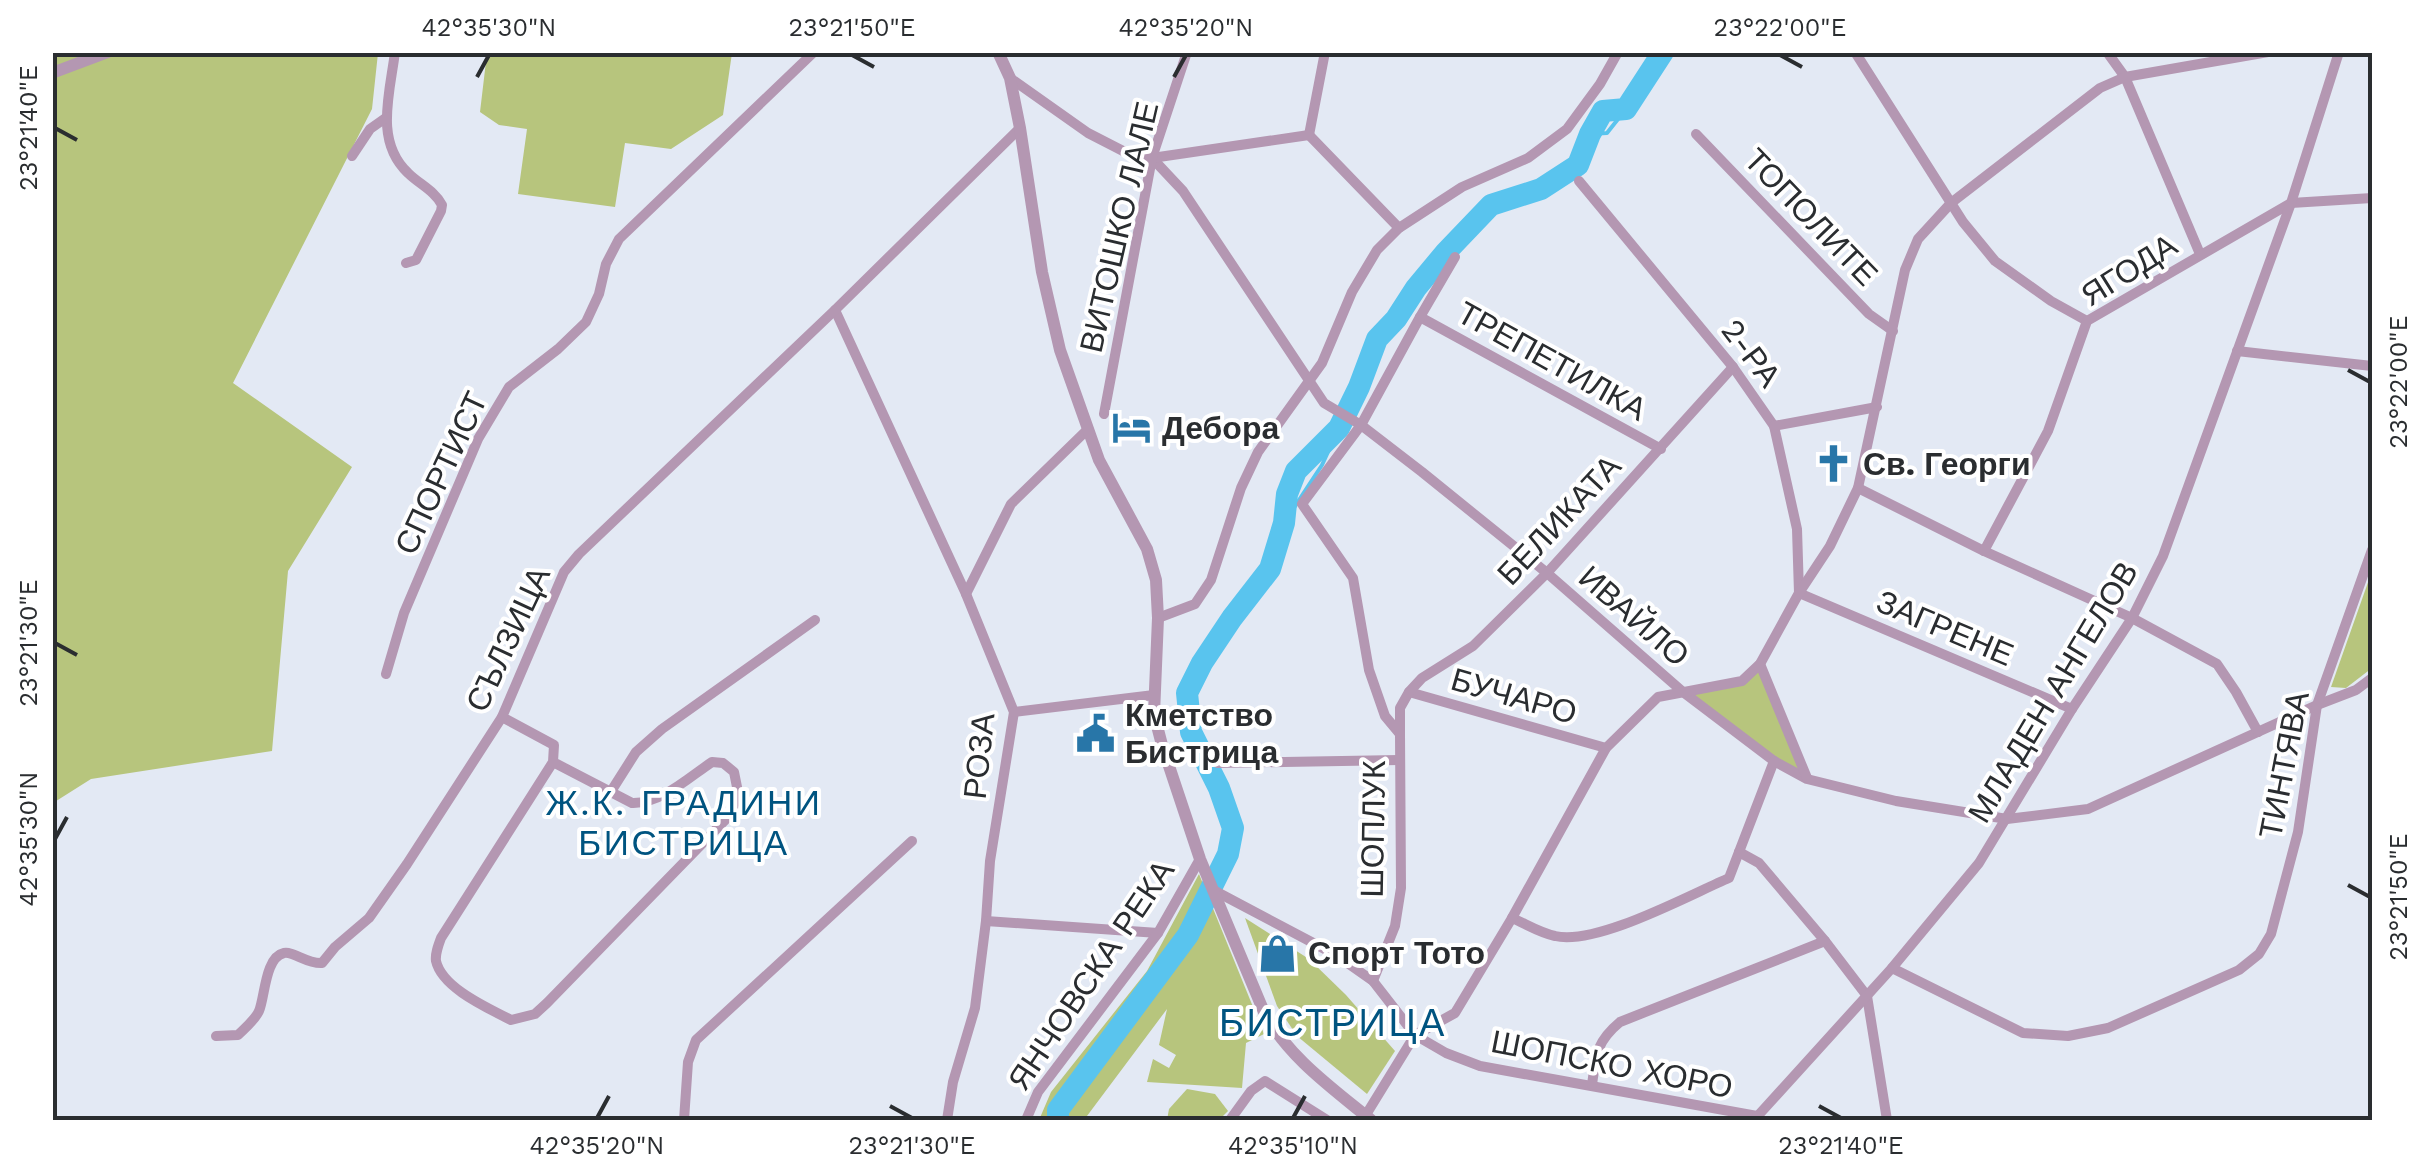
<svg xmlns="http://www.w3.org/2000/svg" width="2425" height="1173" font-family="'Work Sans',sans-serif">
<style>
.green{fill:#b7c57d}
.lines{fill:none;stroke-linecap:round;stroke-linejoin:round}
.stream{stroke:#59c4ee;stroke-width:4}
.river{stroke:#59c4ee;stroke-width:22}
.minor{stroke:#b497b2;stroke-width:10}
.tertiary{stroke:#b497b2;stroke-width:12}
.ticks{fill:none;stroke:#2a2d30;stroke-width:4}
.labels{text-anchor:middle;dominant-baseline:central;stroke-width:8;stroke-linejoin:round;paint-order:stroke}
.street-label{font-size:32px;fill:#2a2d30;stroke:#fff}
.poi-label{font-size:32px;font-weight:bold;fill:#2a2d30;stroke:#fff;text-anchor:start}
.neighbourhood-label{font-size:35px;letter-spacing:2.5px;fill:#005480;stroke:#fff}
.quarter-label{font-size:38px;letter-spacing:2.5px;fill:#005480;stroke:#fff}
.neatline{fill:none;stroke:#2a2d30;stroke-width:4}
.ticks-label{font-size:25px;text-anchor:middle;fill:#2a2d30}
</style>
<rect width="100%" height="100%" fill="#e3e9f4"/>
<g class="green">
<path d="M53,53h325l-6,56 -139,274 119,84 -64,104 -16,180 -181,28 -38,24z"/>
<path d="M487,53v-1l245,1 -9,62 -52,34 -46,-6 -10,64 -97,-13 9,-65 -28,-4 -19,-13z"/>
<path d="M2372,571v97l-26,20 -15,-1z"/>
<path d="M1760,664l47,115 -124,-87 59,-11z"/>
<path d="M1199,874l65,160 -18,9 -4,45 -95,-6 6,-23 16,9 7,-13 -17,-10 8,-36 -83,111h-45l12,-28 96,-121z"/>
<path d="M1245,918l64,41 37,36 49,56 -28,43 -70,-58 -20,-30z"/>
<path d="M1187,1089l28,5 13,17 -9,9h-52l2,-11z"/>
</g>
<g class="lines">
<g class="stream">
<path d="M1590,134l17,-1 19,-24"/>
<path d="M1284,523l38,-58 17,-37"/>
</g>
<path class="river" d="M1058,1120v-10l130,-175 40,-81 5,-26 -14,-40 -28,-56 -4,-39 15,-30 30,-45 38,-49 14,-46 3,-29 9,-23 43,-43 20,-41 18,-48 19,-20 20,-31 30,-36 45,-47 50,-16 37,-24 12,-31 13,-23 23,-2 37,-57"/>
<g class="minor">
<path d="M395,52c-5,41 -21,89 13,121 11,11 27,18 34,32l-1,6 -25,49 -10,3"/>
<path d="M1855,52l108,170 32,39 56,40 36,20"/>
<path d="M2107,52l18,25 75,177"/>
<path d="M1010,78l78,55 37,19 27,6 31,33 141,212 37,22 61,47 125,101 136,119 91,69 33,18 89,22 111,18 81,-10 229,-104 39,-15 16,-12"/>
<path d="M1696,134l173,180 24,17"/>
<path d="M1309,135l90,93"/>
<path d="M1309,135l16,-83"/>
<path d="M352,156l18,-27 17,-12"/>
<path d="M1152,158l157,-23"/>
<path d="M1579,181l154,186 41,59 23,103 2,64 273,116"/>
<path d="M835,310l131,284 48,118 -24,149 -4,60 -11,87 -22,74 -6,38"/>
<path d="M1420,317l241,132"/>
<path d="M2237,351l135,15"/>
<path d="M1104,414l48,-256 35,-106"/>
<path d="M1774,426l103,-19"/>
<path d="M1858,488l126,63 148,67 85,46 19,28 22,40"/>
<path d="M1984,551l64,-120 39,-110 204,-118 81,-5"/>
<path d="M966,594l45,-90 76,-74"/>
<path d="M1158,618l37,-14 16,-24 30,-92 17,-36 64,-89 30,-71 25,-42 22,-22 63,-41 66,-29 39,-29 33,-45 18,-32"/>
<path d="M1760,664l47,114"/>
<path d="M386,674l18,-61 74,-174 31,-52 49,-38 28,-27 13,-28 7,-30 13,-25 195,-187"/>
<path d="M1409,692l197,56"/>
<path d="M1014,712l140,-17"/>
<path d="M502,717l52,28 -1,17 -112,176c-3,8 -6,16 -5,23 6,27 52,47 75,59l24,-6 12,-11 184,-189 7,-22 -4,-20 -11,-9 -11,-1c-24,16 -51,42 -80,41l-79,-41"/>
<path d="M1400,733v-25l9,-16 13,-14 51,-32 74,-73 186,-206"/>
<path d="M1217,763l182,-3"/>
<path d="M610,793l26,-41 26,-23 153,-109"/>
<path d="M1739,852l20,11 66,78 42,55 20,124"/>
<path d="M1215,891l121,64 37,26 42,54 31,18 34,13 277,50"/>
<path d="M1512,918c14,6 28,15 43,18 41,10 134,-41 174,-58l45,-117"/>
<path d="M986,921l172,12"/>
<path d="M1892,968l131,65 45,3 40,-8 131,-58 20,-16 12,-20 27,-102 19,-127 55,-155"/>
<path d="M1373,981l22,-55 6,-38 -1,-154 -15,-18 -16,-46 -16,-92 -51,-74 59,-79 59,-108 35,-60"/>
<path d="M216,1036l22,-1c7,-7 17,-15 21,-24 6,-14 6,-54 25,-58 9,-2 23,11 38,10l13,-16 34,-29 38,-54 95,-147 62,-145 15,-18 256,-244 185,-182"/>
<path d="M1592,1085c4,-30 4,-43 28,-63l205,-81"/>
<path d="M1364,1118l51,-83 40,-22 57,-95 94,-170 52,-51 84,-16 18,-17 39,-71 31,-47 28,-58 47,-218 13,-31 33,-36 149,-115 25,-11 143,-25"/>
<path d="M684,1120l4,-58 8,-22 216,-199"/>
<path d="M1026,1120l12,-28 120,-159 42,-74"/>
<path d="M1230,1120l21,-29 14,-10 62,39"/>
<path d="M1754,1120l138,-152 87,-105 93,-154 60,-91 31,-62 128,-353 48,-151"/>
</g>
<g class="tertiary">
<path d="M998,52l12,26 10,50 22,144 18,78 39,110 48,89 9,31 2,38 -4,96 8,31 38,114 64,153c24,45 68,76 107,108"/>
<path d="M52,73l56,-21"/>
</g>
</g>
<path class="ticks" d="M852,55l22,12M1780,55l22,12M477,77l12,-22M1174,77l12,-22M55,128l22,12M2348,370l22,12M55,643l22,12M55,839l12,-22M2348,885l22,12M890,1106l22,12M1819,1106l22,12M597,1118l12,-22M1293,1118l12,-22"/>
<defs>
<symbol id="hotel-bare" viewBox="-9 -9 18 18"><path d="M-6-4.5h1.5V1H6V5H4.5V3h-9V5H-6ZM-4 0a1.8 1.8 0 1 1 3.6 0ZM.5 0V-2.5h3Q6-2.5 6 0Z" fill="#2876a8" stroke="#fff" stroke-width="2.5" paint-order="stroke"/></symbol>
<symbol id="church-bare" viewBox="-9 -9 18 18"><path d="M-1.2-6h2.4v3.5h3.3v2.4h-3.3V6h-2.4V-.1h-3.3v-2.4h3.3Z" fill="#2876a8" stroke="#fff" stroke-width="2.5" paint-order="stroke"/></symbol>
<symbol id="civic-bare" viewBox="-9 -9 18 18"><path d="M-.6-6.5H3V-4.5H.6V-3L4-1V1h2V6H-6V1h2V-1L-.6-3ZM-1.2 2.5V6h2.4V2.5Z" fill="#2876a8" stroke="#fff" stroke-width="2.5" paint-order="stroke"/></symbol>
<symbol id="shop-bare" viewBox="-9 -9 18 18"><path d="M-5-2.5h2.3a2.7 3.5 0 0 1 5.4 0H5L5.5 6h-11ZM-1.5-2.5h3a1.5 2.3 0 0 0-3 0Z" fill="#2876a8" stroke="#fff" stroke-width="2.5" paint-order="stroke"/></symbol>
</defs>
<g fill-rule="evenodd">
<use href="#hotel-bare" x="1104" y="400" width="55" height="55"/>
<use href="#church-bare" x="1806" y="436" width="55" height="55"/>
<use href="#civic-bare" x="1068" y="706" width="55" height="55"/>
<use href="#shop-bare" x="1250" y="926" width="55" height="55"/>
</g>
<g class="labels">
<g class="street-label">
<text transform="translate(1811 217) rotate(46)">ТОПОЛИТЕ</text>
<text transform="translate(1119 227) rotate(-77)">ВИТОШКО ЛАЛЕ</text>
<text transform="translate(2129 270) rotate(-32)">ЯГОДА</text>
<text transform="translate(1751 353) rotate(53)">2-РА</text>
<text transform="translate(1552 361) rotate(29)">ТРЕПЕТИЛКА</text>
<text transform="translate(441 473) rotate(-65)">СПОРТИСТ</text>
<text transform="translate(1559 520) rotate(-47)">БЕЛИКАТА</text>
<text transform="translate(1634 616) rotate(41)">ИВАЙЛО</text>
<text transform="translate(1945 628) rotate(23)">ЗАГРЕНЕ</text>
<text transform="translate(508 639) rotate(-65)">СЪЛЗИЦА</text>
<text transform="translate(2053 692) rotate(-59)">МЛАДЕН АНГЕЛОВ</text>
<text transform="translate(1514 696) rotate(16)">БУЧАРО</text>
<text transform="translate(979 756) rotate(-84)">РОЗА</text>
<text transform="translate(2284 765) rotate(-79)">ТИНТЯВА</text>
<text transform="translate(1373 829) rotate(-89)">ШОПЛУК</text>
<text transform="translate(1091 975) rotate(-56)">ЯНЧОВСКА РЕКА</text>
<text transform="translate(1612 1064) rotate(11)">ШОПСКО ХОРО</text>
</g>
<g class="poi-label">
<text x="1162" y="428">Дебора</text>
<text x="1863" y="464">Св. Георги</text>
<text x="1125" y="715">Кметство<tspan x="1125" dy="37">Бистрица</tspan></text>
<text x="1308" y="953">Спорт Тото</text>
</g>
<g class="neighbourhood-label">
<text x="684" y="803">Ж.К. ГРАДИНИ<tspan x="684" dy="40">БИСТРИЦА</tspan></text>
</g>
<g class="quarter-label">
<text x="1333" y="1023">БИСТРИЦА</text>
</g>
</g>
<rect width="2425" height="1173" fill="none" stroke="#ffffff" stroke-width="110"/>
<rect x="55" y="55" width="2315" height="1063" class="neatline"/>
<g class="ticks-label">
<text x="489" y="36">42°35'30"N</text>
<text x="852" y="36">23°21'50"E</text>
<text x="1186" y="36">42°35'20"N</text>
<text x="1780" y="36">23°22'00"E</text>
<text transform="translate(28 128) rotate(-90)" y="9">23°21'40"E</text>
<text transform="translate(2398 382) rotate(-90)" y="9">23°22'00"E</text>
<text transform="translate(28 643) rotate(-90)" y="9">23°21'30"E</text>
<text transform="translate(28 839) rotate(-90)" y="9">42°35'30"N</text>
<text transform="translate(2398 897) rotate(-90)" y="9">23°21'50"E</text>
<text x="597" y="1154">42°35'20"N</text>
<text x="912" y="1154">23°21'30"E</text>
<text x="1293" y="1154">42°35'10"N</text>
<text x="1841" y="1154">23°21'40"E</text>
</g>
</svg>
